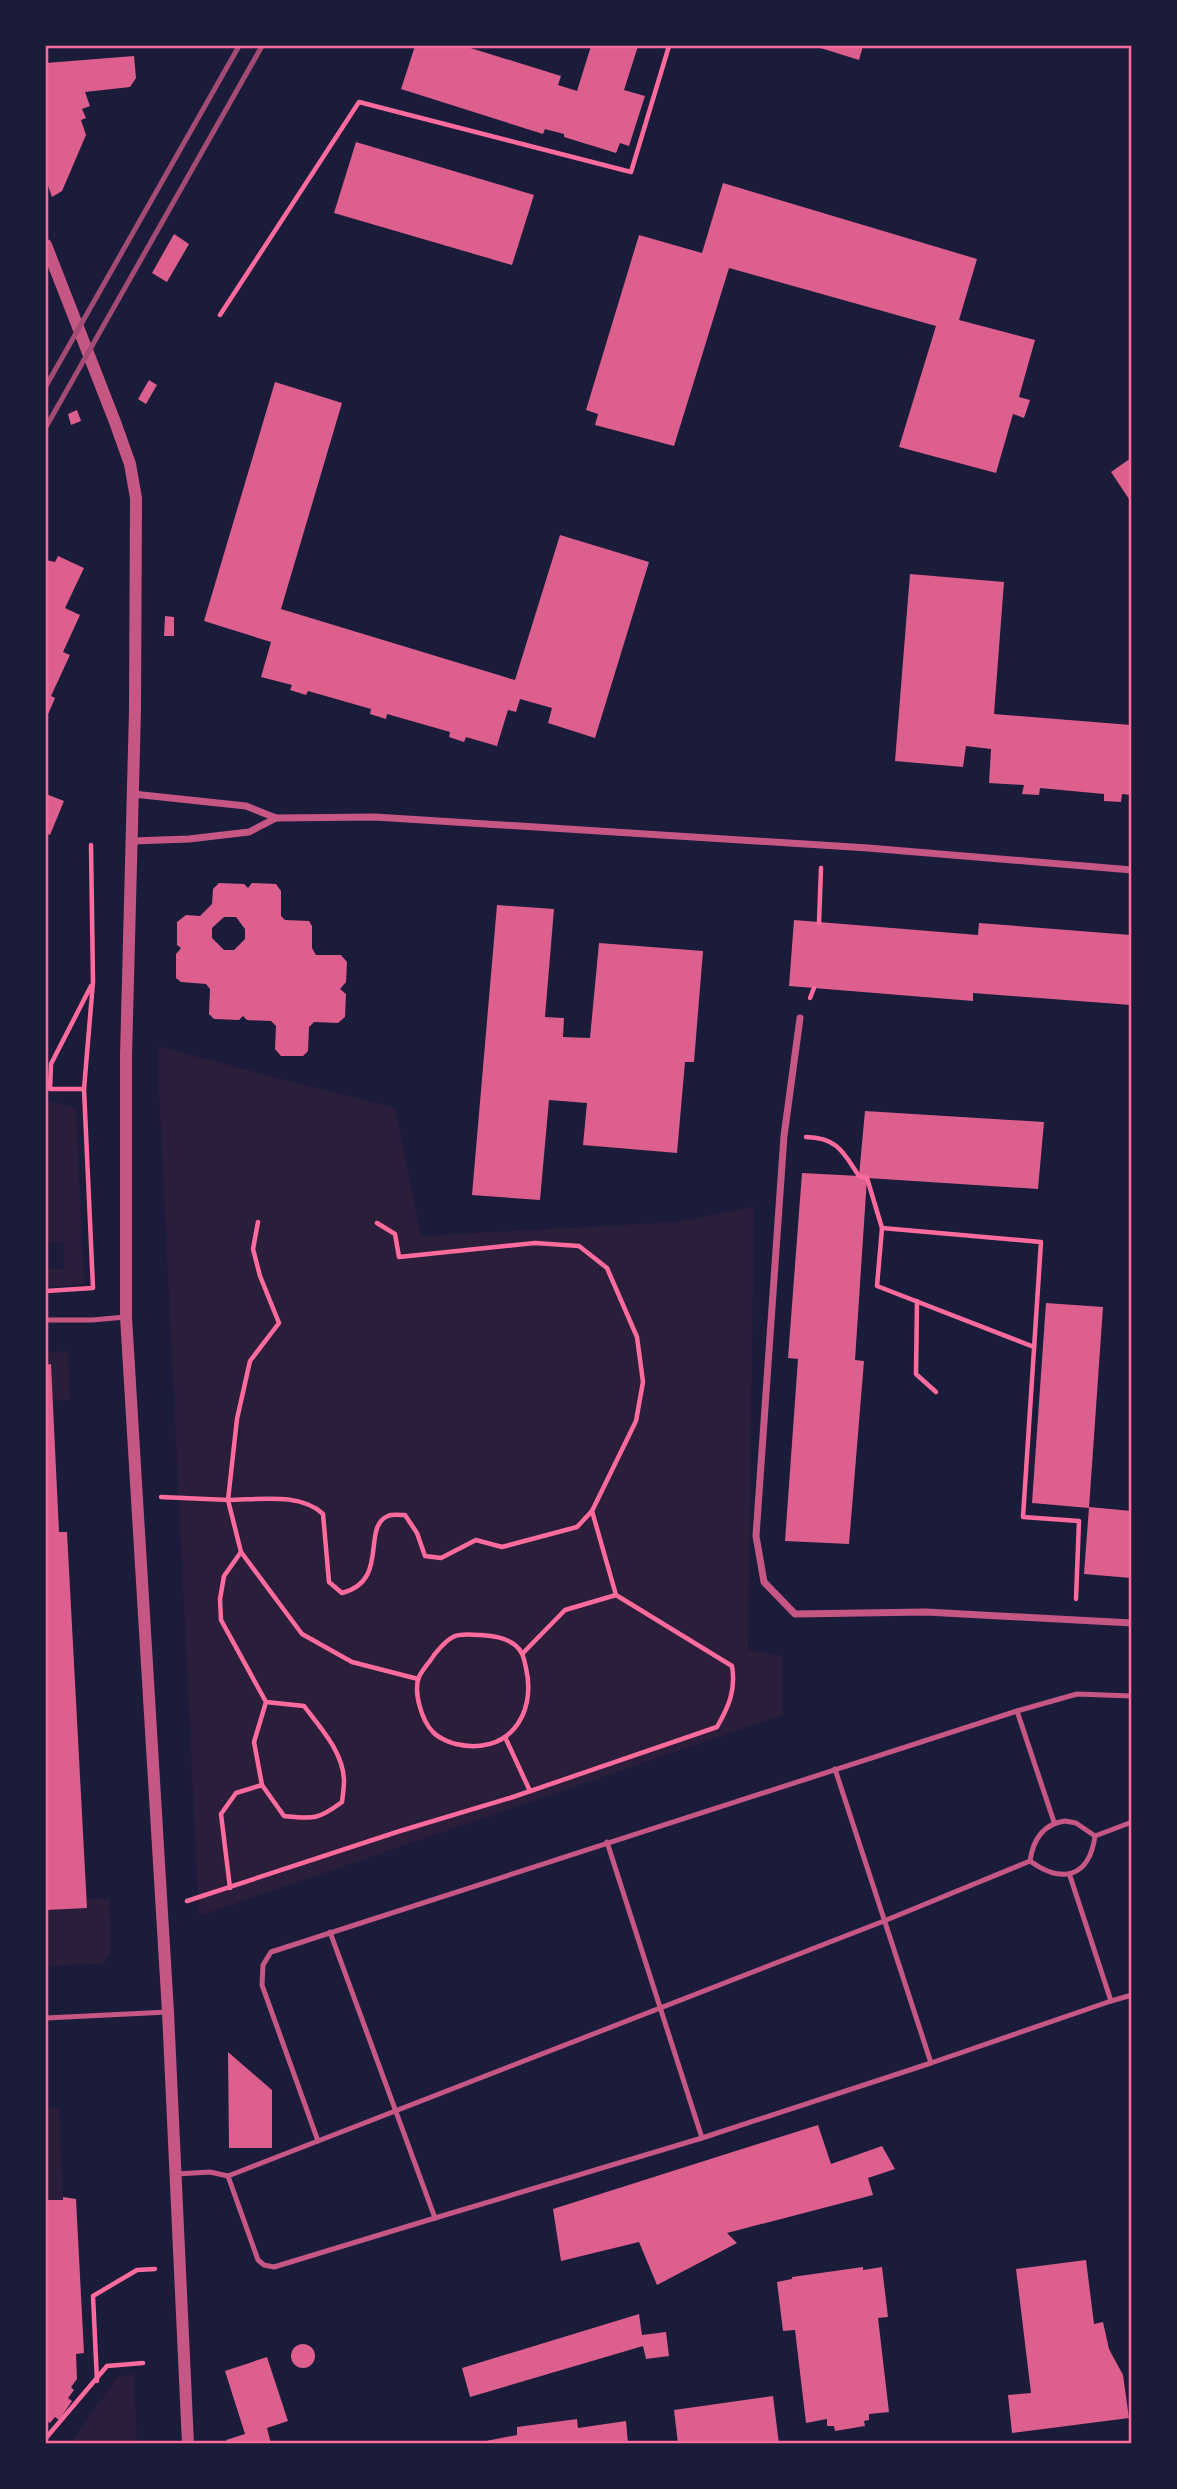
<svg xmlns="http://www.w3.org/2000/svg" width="1177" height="2489" font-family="Karla,sans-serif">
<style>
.green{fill:#2a1e3b}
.building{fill:#dd5f8e;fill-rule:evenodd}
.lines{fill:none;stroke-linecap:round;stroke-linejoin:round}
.path{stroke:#ff6b9d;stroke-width:4.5}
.service{stroke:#c65784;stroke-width:5}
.minor{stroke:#c65784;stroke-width:7}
.tertiary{stroke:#c65784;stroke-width:12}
.rail{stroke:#a44b75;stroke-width:5}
.neatline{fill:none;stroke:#ff6b9d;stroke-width:2.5}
</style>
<rect width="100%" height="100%" fill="#1b1b3a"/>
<g class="green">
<path d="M159,1047l236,61 26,128 255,-14 78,-15 -6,442 35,8v58l-584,201 -40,-826z"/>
<path d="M46,1101l30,7 8,176 -38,3v-18h18l-1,-26 -17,-1z"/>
<path d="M68,1351l2,49 -18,1 -2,-37 -4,1v-13z"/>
<path d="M109,1898l2,53 -4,7 -6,6 -55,2v-56l40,-2v-9z"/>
<path d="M59,2108l4,92h-17v-91z"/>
<path d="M134,2374l3,69h-66l47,-67z"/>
</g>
<g class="building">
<path d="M415,46h49l97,30 -3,9 19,6 14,-45h47l-14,44 21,6 -16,50 -9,-3 -4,10 -52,-16v-3l-19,-5 -2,5 -142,-45z"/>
<path d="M814,46h49l-4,14z"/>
<path d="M134,56l2,22 -6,9 -45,5 5,14 -8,3 4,9 -5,2 5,15 -24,56 -10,6 -6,-17v-117z"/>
<path d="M356,142l178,53 -22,70 -178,-52z"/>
<path d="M723,183l254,76 -18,61 76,20 -16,57 11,3 -6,18 -11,-4 -17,59 -97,-26 37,-121 -207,-58 -55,178 -79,-21 3,-11 -12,-4 53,-175 63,18z"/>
<path d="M174,234l15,10 -22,38 -15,-9z"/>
<path d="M149,380l8,5 -11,19 -8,-5z"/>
<path d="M275,382l67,21 -61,206 234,71 45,-145 89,27 -54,176 -47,-15 4,-15 -32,-9 -4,13 -8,-2 -11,36 -31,-9 -2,5 -15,-5 1,-5 -63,-18 -1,5 -16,-5 1,-5 -63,-18 -2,4 -16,-5 2,-5 -31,-8 10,-35 -67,-21z"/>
<path d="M77,410l4,11 -10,4 -3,-11z"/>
<path d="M1131,458v44l-20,-30z"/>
<path d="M58,556l26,12 -19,40 15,7 -17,37 7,3 -19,41 4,2 -9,21v-159l9,2z"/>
<path d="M910,574l94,8 -10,132 137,11v70l-9,-1 -1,8 -17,-1v-7l-64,-6 -1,7 -17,-1 2,-9 -35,-2 2,-34 -25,-3 -3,21 -68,-6z"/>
<path d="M165,616l9,1v19h-10z"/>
<path d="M46,794l18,7 -14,34 -4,-2z"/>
<path d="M219,883l25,1 4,4 4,-5 24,1 5,7v25l4,4 24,1 3,5v22l4,7h25l6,7 -1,20 -6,7 6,5 -1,23 -7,6 -24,-1 -5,5 -1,24 -5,5h-22l-6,-7 1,-23 -5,-5 -24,-1 -4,-4 -4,4 -25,-1 -5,-5 1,-25 -4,-5 -25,-2 -5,-4v-24l5,-6 -4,-3v-23l9,-7 14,1 12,-12 1,-15zM224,917h12l9,12v10l-11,11h-10l-12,-12v-10z"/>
<path d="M497,905l57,4 -9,108 19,1 -1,19 27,1 9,-95 104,8 -9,111h-9l-8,91 -94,-8 4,-42 -38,-3 -9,100 -68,-5z"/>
<path d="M794,920l184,15 1,-12 152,12v70l-158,-12v8l-184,-15z"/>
<path d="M865,1111l179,11 -6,67 -171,-11 -12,182 9,1 -15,183 -64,-3 13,-182 -10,-1 14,-185 57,3z"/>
<path d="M1046,1303l57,4 -14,201 -57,-5z"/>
<path d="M51,1364l8,168h8l20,376 -41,2v-545z"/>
<path d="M1089,1507l42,4v67l-47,-4z"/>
<path d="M228,2052l44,38v58h-43z"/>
<path d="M818,2125l13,39 51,-18 13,23 -27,9 5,17 -146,38 10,10 -80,42 -18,-43 -78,19 -8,-52z"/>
<path d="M63,2197l13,2 8,154 -8,1 1,25 -6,8 3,3 -6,8 4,3 -13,19 -4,-3 -5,6 -3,-2 -1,2v-223h17z"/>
<path d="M1086,2260l8,64 9,-2 6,27 14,26 6,43 -117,15 -4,-38 23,-2 -15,-124z"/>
<path d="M863,2267v3l19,-3 6,50 -10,1 11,94 -20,2v6l-5,1 1,5 -30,5 -1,-5h-7v-7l-21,4 -11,-93 -12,1 -6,-49 15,-3v-2z"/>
<path d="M639,2314l3,21 24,-3 3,24 -23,3 -3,-13 -173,51 -8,-29z"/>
<circle cx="303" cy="2356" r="12"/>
<path d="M267,2357l21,64 -21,7 4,16h-43l-2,-4 19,-6 -20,-63z"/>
<path d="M773,2396l6,48h-101l-4,-34z"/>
<path d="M577,2419l1,9 48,-7 2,23h-157l46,-9v-8z"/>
</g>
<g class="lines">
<g class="path">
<path d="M220,315l139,-213 272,70 38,-126"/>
<path d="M819,923l2,-55"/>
<path d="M810,998l4,-10"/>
<path d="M84,1089h-34l1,-25 40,-78"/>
<path d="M806,1137c32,1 37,15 53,39l8,2 15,50 159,14 -18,275 56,4 -3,78"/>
<path d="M258,1222l-5,27 7,27 19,47 -29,38 -13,58 -9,81c29,0 72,-8 95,14l6,68 13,11c48,-12 19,-66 46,-77 4,-2 12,-1 17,-1l12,18 8,23 16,2 35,-18 26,7 75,-20 15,-16 44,-90 7,-39 -6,-45 -30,-69 -28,-22 -44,-3 -136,14 -4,-23 -18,-11"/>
<path d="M882,1228l-5,58 157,61"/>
<path d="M46,1291l47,-3 -9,-199 9,-107 -2,-137"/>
<path d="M917,1301l-1,73 20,18"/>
<path d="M161,1497l67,3 13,52 61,82 50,28 66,17"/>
<path d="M241,1552l-17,24 -4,23 1,21 45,82 38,4c16,21 39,46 40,74 0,7 -1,15 -2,22 -24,18 -29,17 -58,14l-22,-31 -8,-43 12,-40"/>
<path d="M480,1635c12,1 25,2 35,10 8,6 9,14 11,23 11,48 -19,88 -70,76 -6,-1 -19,-7 -23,-12 -11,-11 -20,-40 -14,-55 3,-7 11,-15 15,-22 5,-6 12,-15 19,-18 7,-4 19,-2 27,-2z"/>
<path d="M523,1653l42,-43 51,-15 -24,-84"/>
<path d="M505,1737l25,54"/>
<path d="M230,1888l-9,-74 15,-21 26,-8"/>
<path d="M187,1901l213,-70 110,-33 207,-71c12,-21 19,-37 15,-61l-116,-71"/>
<path d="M97,2381l-4,-85 44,-26 18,-1"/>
<path d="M46,2438l61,-72 36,-3"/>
</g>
<g class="service">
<path d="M46,1320h46l34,-3"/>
<path d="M1017,1711l37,111"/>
<path d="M1065,1821l11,2 19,13c-6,42 -33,48 -65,25 3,-21 13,-37 35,-40z"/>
<path d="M1095,1836l37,-14"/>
<path d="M1111,2001l21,-6"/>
<path d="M46,2018l122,-6"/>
<path d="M931,2063l180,-62 -41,-125"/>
<path d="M702,2138l229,-75 -96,-294"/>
<path d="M318,2141l-56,-156 1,-20 8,-13 746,-241 60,-17 55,2"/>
<path d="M176,2174l34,-2 18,4 656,-255 146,-60"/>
<path d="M228,2176l30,84 6,5 10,2 161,-49 -105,-286"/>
<path d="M435,2218l267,-80 -95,-296"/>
</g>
<g class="minor">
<path d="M133,794l113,12 30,12 99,-1 493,31 264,22"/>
<path d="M132,841l57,-2 60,-7 27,-14"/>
<path d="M800,1018l-16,118 -28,400 8,46 31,32 131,-2 206,11"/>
</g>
<path class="tertiary" d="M46,245l69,177 15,42 6,34 -1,212 -9,346v261l42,695 20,432"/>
<g class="rail">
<path d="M46,386l193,-340"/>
<path d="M46,427l216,-381"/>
</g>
</g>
<rect width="1177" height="2489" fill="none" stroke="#1b1b3a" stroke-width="94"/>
<rect x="47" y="47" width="1083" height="2395" class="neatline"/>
</svg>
